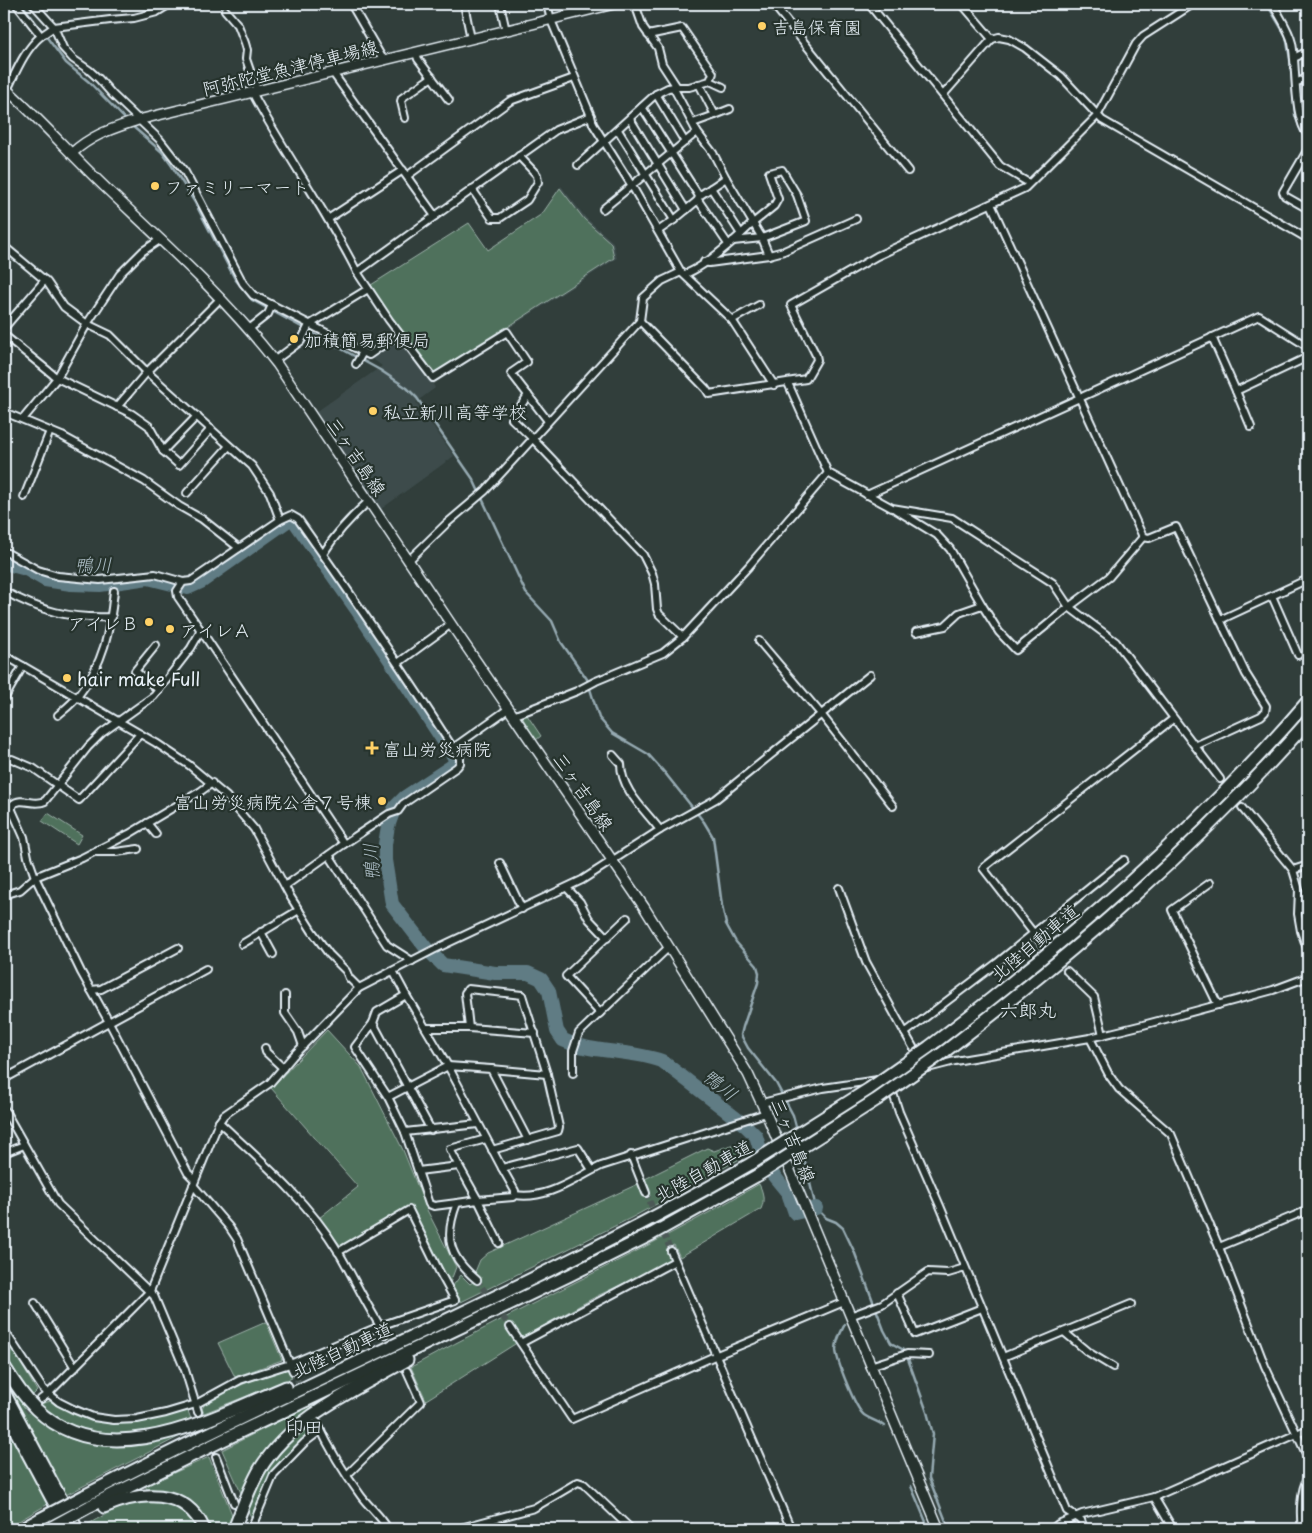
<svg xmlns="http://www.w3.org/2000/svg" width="1312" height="1533" font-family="'Playpen Sans','Klee One',sans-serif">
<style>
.built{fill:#3e4c4c}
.green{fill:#50715b;stroke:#9cb1aa}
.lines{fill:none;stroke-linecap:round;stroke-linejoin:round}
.stream{stroke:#96aab2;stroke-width:2.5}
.river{stroke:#607b84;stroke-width:14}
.street-tunnel{stroke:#4c5957;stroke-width:6;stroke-dasharray:6 3;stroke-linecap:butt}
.street-casing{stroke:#e8f1f8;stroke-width:10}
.secondary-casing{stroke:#e8f1f8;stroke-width:12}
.highway-casing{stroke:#e8f1f8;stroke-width:15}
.street{stroke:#26332d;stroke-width:6}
.secondary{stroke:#26332d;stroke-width:9}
.highway{stroke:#26332d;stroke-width:11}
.highway-bridge-casing{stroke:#e8f1f8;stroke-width:15;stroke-linecap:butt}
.highway-bridge{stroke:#26332d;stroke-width:11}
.poi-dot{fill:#ffd166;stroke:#26332d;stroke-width:2}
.labels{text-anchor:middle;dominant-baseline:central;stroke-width:4.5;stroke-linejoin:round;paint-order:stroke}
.poi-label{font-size:18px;fill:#e8f1f8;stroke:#26332d;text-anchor:start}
.street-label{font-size:18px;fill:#e8f1f8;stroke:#26332d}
.water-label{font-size:19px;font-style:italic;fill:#abbcc4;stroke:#26332d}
.neighbourhood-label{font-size:19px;fill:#e8f1f8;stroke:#26332d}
</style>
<rect width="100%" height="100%" fill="#313e3b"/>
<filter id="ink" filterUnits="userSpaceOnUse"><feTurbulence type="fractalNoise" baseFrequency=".02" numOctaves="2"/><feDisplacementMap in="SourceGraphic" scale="10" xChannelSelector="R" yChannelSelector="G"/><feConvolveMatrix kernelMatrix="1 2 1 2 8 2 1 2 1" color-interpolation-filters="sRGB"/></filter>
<g filter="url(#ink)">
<path class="built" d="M561,186l25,32 27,24 4,16 -187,121 5,9 -19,14 38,54 -73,53 -65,-97 66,-46 -12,-9 32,-24 -33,-47 100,-63 19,27 54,-36z"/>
<g class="green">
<path d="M560,188l24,31 27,24 3,15 -180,117 -44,-59 -19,-31 98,-62 19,27 54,-36z"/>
<path d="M527,715l14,21 -5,4 -14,-23z"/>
<path d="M48,813l34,22 -5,9 -35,-23z"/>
<path d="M327,1030l34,37 42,83 24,60 29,57 -6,16 -40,-77 -69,40 -22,-28 39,-31 -87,-99z"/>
<path d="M731,1145c8,0 12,4 16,10l-116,63 -170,84 -9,-15 9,-12 9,9 10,-7 -5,-5 5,-12 8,-7 150,-69 5,8 7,-2 -5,-11 62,-31 7,3z"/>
<path d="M759,1184c4,8 6,16 2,25l-81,48 -6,-12 -7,3 4,13 -74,35 -47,26 -124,78 -15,-33c115,-63 235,-116 348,-183z"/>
<path d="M266,1322l16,38 -47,17 -17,-34z"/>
<path d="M4,1335l33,56 -5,5 -28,-42z"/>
<path d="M287,1368l5,10 -88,35 -2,-4 5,-9 48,-21z"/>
<path d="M4,1373c10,15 21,33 35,46 42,40 97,24 147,14l-122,63 -60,-115z"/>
<path d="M51,1401c53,31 80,21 137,10l3,8 -37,12 -22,4 -39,-1 -21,-8 -33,-22z"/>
<path d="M321,1402l-35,28 -26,31 -19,32 -19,-43 59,-30z"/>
<path d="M4,1419l44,85 -43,25h-1z"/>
<path d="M313,1423l3,4c-4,7 -21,19 -28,27 -17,19 -28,40 -37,63l-4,-8c16,-36 31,-65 66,-86z"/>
<path d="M209,1457l24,60 -4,12h-20c-14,-29 -30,-39 -62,-40l-2,-3z"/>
<path d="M139,1501c24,1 49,2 59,28h-114l-1,-2c18,-10 35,-21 56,-26z"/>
</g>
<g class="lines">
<g class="stream">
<path d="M22,4l44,59 23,19 38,39"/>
<path d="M1267,4l19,32 4,23 5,56 6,16 7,11"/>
<path d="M131,125l31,27 10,14 22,35 41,78 17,21 128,70 27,18 10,10 56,81 53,114 26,28 9,21 26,37 12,39 13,15 36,21 17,19 39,49 9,15 9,69 4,18 10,18 21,24 2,7 -1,10 -15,44 -2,8 7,13 28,35 17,32 4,15"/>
<path d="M802,1150l14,58 10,10 10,4 7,6 11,23 30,79 7,13 11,6 6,10 19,53 6,22 -4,44 20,51"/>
<path d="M845,1324c-4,8 -9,16 -9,26 1,11 19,58 28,65 6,4 14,7 21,11"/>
<path d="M911,1486l18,43"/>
</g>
<path class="river" d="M4,563l22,6 19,11 26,4 29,1 48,-7 40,10 13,-6 89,-63 5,3 62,88 97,147 1,7 -50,33 -10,10 -7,19 -3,18v16l7,44 34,44 17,17 52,8h33l13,6 8,12 8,40 6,9c31,14 67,9 99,21l84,65 10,10 9,29 23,28 7,20 21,-5"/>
<g class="street-tunnel">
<path d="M1220,779l22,29"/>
<path d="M1042,944l25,27"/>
<path d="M646,1193l25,58"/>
<path d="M477,1280l33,47"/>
<path d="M385,1334l22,37"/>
<path d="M293,1371l9,19"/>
<path d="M201,1420l15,37"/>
<path d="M4,1427l30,-22"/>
<path d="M234,1503l11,26"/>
</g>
<defs>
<g id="street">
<path d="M33,4l21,23 9,21 10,11 16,11 10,9 14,16 47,45 25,32 58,111 10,12 116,60 23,-16"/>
<path d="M351,4l33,57"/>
<path d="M464,4l7,35"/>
<path d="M500,4l6,27"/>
<path d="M547,4l4,16 40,96 2,8 39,62 49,86 51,48 42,65"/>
<path d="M635,4l8,23 15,21 4,16 15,23h12l21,-6 3,-8 -31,-45 -34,7"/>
<path d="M773,4l135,167"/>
<path d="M869,4l131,162 29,17"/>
<path d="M962,4l30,35 7,-2 10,2 16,9 36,28 41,44 206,119"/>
<path d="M1273,4c6,12 16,25 19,39 5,24 1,75 16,92"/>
<path d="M225,10l13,15 7,18 2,7 -1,9 11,32"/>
<path d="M41,36l13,-9 56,-7 24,-2 23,-6 13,-8"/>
<path d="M416,53l2,6 31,41"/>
<path d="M1294,58l14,-7"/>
<path d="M710,81l13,6"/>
<path d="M1297,82l11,-4"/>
<path d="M699,84l16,31 15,-6"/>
<path d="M673,87l24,45 16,21 13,25 -27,18"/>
<path d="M252,92c33,62 74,118 105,180l78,-56 -102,-143"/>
<path d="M656,94l29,48"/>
<path d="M943,95l49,-56"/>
<path d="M4,96c11,-21 19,-45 37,-60l-25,-32"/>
<path d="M405,118l-4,-17 1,-3 30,-21"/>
<path d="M630,119l56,91 12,-10 1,-4 -57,-89"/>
<path d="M693,123l22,-8"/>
<path d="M618,130l56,90 12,-10"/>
<path d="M1308,149l-25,43 2,4 23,13"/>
<path d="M578,165l78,-71 12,-6 7,-1"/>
<path d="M782,170l15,25 9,26 -44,17 -9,-15 21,-17 4,-7 -9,-26z"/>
<path d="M407,176l103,-75 64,-23"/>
<path d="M711,188l30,46"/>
<path d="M472,189l20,29h8l27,-18 11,-18 -1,-7 -18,-19"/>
<path d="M698,200l30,44"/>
<path d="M991,204l152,333"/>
<path d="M603,209l94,-77"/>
<path d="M435,216l121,-86 35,-14"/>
<path d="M328,219l75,-49"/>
<path d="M658,231l16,-11"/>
<path d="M4,249l1,-2 42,35 17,25 23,17 23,11 37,37 105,94 18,27 10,27"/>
<path d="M769,255l15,-4 72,-32"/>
<path d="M704,262l5,1 60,-8 -7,-17 -29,3"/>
<path d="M357,272l32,48 44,58 74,-46 20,30 -16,11 37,48"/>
<path d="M685,274c20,-7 52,-36 68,-51l-27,-45"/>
<path d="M732,320l27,-15"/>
<path d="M640,321l66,68 3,5 97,-15 11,-19 -1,-5 -25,-50 86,-49 148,-68 72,-72 39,-72 7,-8 50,-32"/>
<path d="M4,328l41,-48"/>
<path d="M249,329l19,-15 4,-9"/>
<path d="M4,335l53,43 75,36 17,12 14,25 34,-35"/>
<path d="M1212,337l24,54 72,-34"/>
<path d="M274,361l27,-20 8,-16 59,-36"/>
<path d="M356,364l7,-12"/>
<path d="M788,383l40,90 64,35 60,10 101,65 16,24 47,35 104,137"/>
<path d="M1236,391l15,36"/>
<path d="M528,395l-16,24 21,20 110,116 9,18 3,11 2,25 2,5 24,23"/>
<path d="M117,407l30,-35 74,-74"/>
<path d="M4,412l58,24 82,45 35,25 23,13 37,29"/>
<path d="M23,419l34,-41 30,-54 33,-50 23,-23 18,-12"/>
<path d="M163,451l16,14 32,-36"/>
<path d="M187,493l42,-47"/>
<path d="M867,495l392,-179 49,31"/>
<path d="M24,497l26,-66"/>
<path d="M896,510l41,25 13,14 32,56"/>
<path d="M1143,537l6,1 27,-11 70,147 20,32 -1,6 -4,4 -66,30"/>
<path d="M4,551l34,19 20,6 42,4 55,-6 28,8"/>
<path d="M323,554c13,-21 26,-35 45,-52"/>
<path d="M408,561l38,-37 39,-33 155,-170 3,-23 19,-17 19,-9"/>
<path d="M4,591c36,20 66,28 108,26"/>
<path d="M1272,596l26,59"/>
<path d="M1220,620l88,-41"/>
<path d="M200,629l144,215 45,-30 9,-3 5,-7 54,-37 3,-4v-5l-7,-10 55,-39"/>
<path d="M916,632l29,-6 14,-13 23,-8 17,27 17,18 53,-43 40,-30 34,-40"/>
<path d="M759,641l62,73 72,92"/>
<path d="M156,645l-21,26 24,19"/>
<path d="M4,655l152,88 33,22 37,31 28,33 36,67 22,35 17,23 17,17 3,7 10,10"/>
<path d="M398,663l53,-39"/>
<path d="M4,699l19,-33"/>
<path d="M58,715c7,-6 15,-12 20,-19 26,-33 32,-65 36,-105"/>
<path d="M513,716l64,-25 19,-10 67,-28 20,-16 65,-70 80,-94"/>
<path d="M613,755l8,9c0,26 24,46 39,66"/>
<path d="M12,759l21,9 46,32 61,-66"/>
<path d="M1242,808l51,62 6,20 -1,24 3,17 7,20"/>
<path d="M147,823l9,11"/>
<path d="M97,852h19l22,-3"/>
<path d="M329,855l58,90 25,16"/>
<path d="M500,863l22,46"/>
<path d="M1293,870l15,-5"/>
<path d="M1210,883l-38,27 46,95"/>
<path d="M285,886l59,-42"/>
<path d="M567,888l13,14 9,17 18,19"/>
<path d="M839,888l27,74 39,71"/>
<path d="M4,895l16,-5 15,-13 47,-19 47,-24 72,-43 11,-8"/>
<path d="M261,932l12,22"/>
<path d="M242,944l57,-34"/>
<path d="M1042,944l-59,-76 190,-149"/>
<path d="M393,971l13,24 -29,17 -4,11 58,107"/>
<path d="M1067,971l27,26 9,38"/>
<path d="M91,990l10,-1 77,-41"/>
<path d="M285,995v18l13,19 5,14"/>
<path d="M406,995l42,71 54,102 76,-20 14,22"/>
<path d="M600,1013l-34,-37 61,-58"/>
<path d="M373,1023l-18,24 33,50 17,35 24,72 5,2 23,-3"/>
<path d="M426,1028h43l66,5"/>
<path d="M469,1028l-4,-35 3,-4 54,6 25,79 12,53 -1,4 -66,19"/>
<path d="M1090,1038l19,37 10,14 52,45 48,113 46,119 43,92"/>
<path d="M913,1047l-8,-14 92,-70 127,-103"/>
<path d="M265,1048l1,4 17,16"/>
<path d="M491,1069l56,5"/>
<path d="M924,1069l31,-8 135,-23 53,-13 130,-35 35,-13"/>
<path d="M573,1073v-22l6,-18 90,-86"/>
<path d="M4,1079l202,-110"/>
<path d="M891,1087l8,25 41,94 127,305 14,9 3,9"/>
<path d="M388,1097l60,-31 43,3 37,71"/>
<path d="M762,1103l61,-15 55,-8"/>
<path d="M4,1109l54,95 96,92 31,74 13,42"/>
<path d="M219,1122c41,38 89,79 119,129 16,27 29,56 47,83"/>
<path d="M405,1132l73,-8"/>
<path d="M4,1153l20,-8"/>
<path d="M631,1155l15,38"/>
<path d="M459,1166l-9,-17 36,-10"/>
<path d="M502,1168l13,23v4"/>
<path d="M418,1171l41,-5 19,34 35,-3 2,-2c32,5 59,-16 86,-29l165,-53"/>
<path d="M195,1180l-7,-7 -79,-151 -28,-50 -46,-95 -7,-20 -4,-20 -12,-27v-5c10,-9 22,2 33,-4l43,-54 14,-14 52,-37 37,-48 8,-14 1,-5 -22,-32 -1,-6 6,-9 8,-1 89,-61 11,-5 7,4c53,75 105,151 155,229"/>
<path d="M193,1185l36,42 8,12 56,132"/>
<path d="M1219,1247l89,-37"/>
<path d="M671,1251l120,278"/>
<path d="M477,1280c-29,-24 -33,-43 -20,-77l21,-3 21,43"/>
<path d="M897,1293l18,41 67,-26"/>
<path d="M35,1303l40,65"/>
<path d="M850,1316l32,-12 46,-32 20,1 17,-5"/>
<path d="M510,1327l62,92 145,-64 127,-53"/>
<path d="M4,1330l39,59 16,13 14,7 20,8 21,3 23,-1 29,-6 30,-9 44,-24 50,-16 90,-38 75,-26 -16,-29 -30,-61 -71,42"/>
<path d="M1064,1332l24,20 25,15"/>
<path d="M521,1343l154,-82"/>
<path d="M1003,1357l128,-53"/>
<path d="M870,1366l37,-12 22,1"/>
<path d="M41,1399l7,-5 102,-103 69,-169 5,-7 46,-32 23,-27 66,-68 74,-38 149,-70 78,-50 56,-31 154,-124"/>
<path d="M317,1422c12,26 27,51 44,74 9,12 20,20 27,33"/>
<path d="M216,1457l18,46"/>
<path d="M347,1475l74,-73 -14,-31"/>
<path d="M1154,1497l19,32"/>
<path d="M251,1529l23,-55 30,-31 17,-13"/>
<path d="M457,1529l77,-21 44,-26 6,2 47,45"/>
<path d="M1052,1529l6,-5 24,-10 72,-17 154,-68"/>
<path d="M1302,1529c-2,-15 -2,-38 6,-52"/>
</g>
<g id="secondary">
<path d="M4,87c36,32 68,69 103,102 59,56 120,110 170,175l178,266 189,277 104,167 18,39 173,416"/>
<path d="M72,153c21,-19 40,-24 66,-33l476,-116"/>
</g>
<g id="highway">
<path d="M929,1047c137,-104 267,-216 379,-346"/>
<path d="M944,1052c131,-100 255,-207 364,-331"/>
<path d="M4,1366c9,15 20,31 32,43 70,67 176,9 250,-22"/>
<path d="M4,1392l73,137"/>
<path d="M4,1409l64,120"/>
<path d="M84,1496c221,-115 452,-209 668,-333"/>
<path d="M90,1506l133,-66 345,-164 84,-42 106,-59"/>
<path d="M104,1507c36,-16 81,-20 100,22"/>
<path d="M22,1529l18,-10"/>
<path d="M234,1529c8,-20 15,-41 26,-60 33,-53 95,-79 147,-109"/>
</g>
</defs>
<use href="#street" class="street-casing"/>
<use href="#secondary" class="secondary-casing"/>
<use href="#highway" class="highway-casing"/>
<use href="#street" class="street"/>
<use href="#secondary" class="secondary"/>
<use href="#highway" class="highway"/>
<defs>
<g id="highway-bridge">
<path d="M752,1163l117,-74 60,-42"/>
<path d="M758,1175l118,-75 68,-48"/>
<path d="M40,1519l44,-23"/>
<path d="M48,1529l42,-23"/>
</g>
</defs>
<use href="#highway-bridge" class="highway-bridge-casing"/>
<use href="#highway-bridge" class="highway-bridge"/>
</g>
</g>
<g class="poi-dot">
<circle cx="762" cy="26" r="5"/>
<circle cx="155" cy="186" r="5"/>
<circle cx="294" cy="339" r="5"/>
<circle cx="373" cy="411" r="5"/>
<circle cx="149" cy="622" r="5"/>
<circle cx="170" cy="629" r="5"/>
<circle cx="67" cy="678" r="5"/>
<path d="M369.5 740.5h5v5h5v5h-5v5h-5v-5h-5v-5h5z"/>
<circle cx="382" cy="801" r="5"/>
</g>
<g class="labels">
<g class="poi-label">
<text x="772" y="26">吉島保育園</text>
<text x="165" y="186">ファミリーマート</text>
<text x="304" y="339">加積簡易郵便局</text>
<text x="383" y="411">私立新川高等学校</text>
<text x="139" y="622" text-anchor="end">アイレＢ</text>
<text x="180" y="629">アイレＡ</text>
<text x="77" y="678">hair make Full</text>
<text x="383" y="748">富山労災病院</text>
<text x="372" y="801" text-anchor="end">富山労災病院公舎７号棟</text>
</g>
<g class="street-label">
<text transform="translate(290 67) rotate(-14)">阿弥陀堂魚津停車場線</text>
<text transform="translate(357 456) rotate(56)">三ヶ吉島線</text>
<text transform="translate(584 791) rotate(55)">三ヶ吉島線</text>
<text transform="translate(1034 942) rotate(-40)">北陸自動車道</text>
<text transform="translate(794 1140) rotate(68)">三ヶ吉島線</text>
<text transform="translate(703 1170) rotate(-29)">北陸自動車道</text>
<text transform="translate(342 1349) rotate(-25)">北陸自動車道</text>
</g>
<g class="water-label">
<text transform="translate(93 564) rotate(-1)">鴨川</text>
<text transform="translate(370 862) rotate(-93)">鴨川</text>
<text transform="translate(721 1084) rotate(39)">鴨川</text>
</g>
<g class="neighbourhood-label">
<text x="1028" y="1009">六郎丸</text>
<text x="304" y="1426">印田</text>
</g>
</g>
<rect width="1312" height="1533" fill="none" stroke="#26332d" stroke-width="20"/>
<rect x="10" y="10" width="1292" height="1513" fill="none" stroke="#e8f1f8" stroke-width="2" filter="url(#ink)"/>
</svg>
